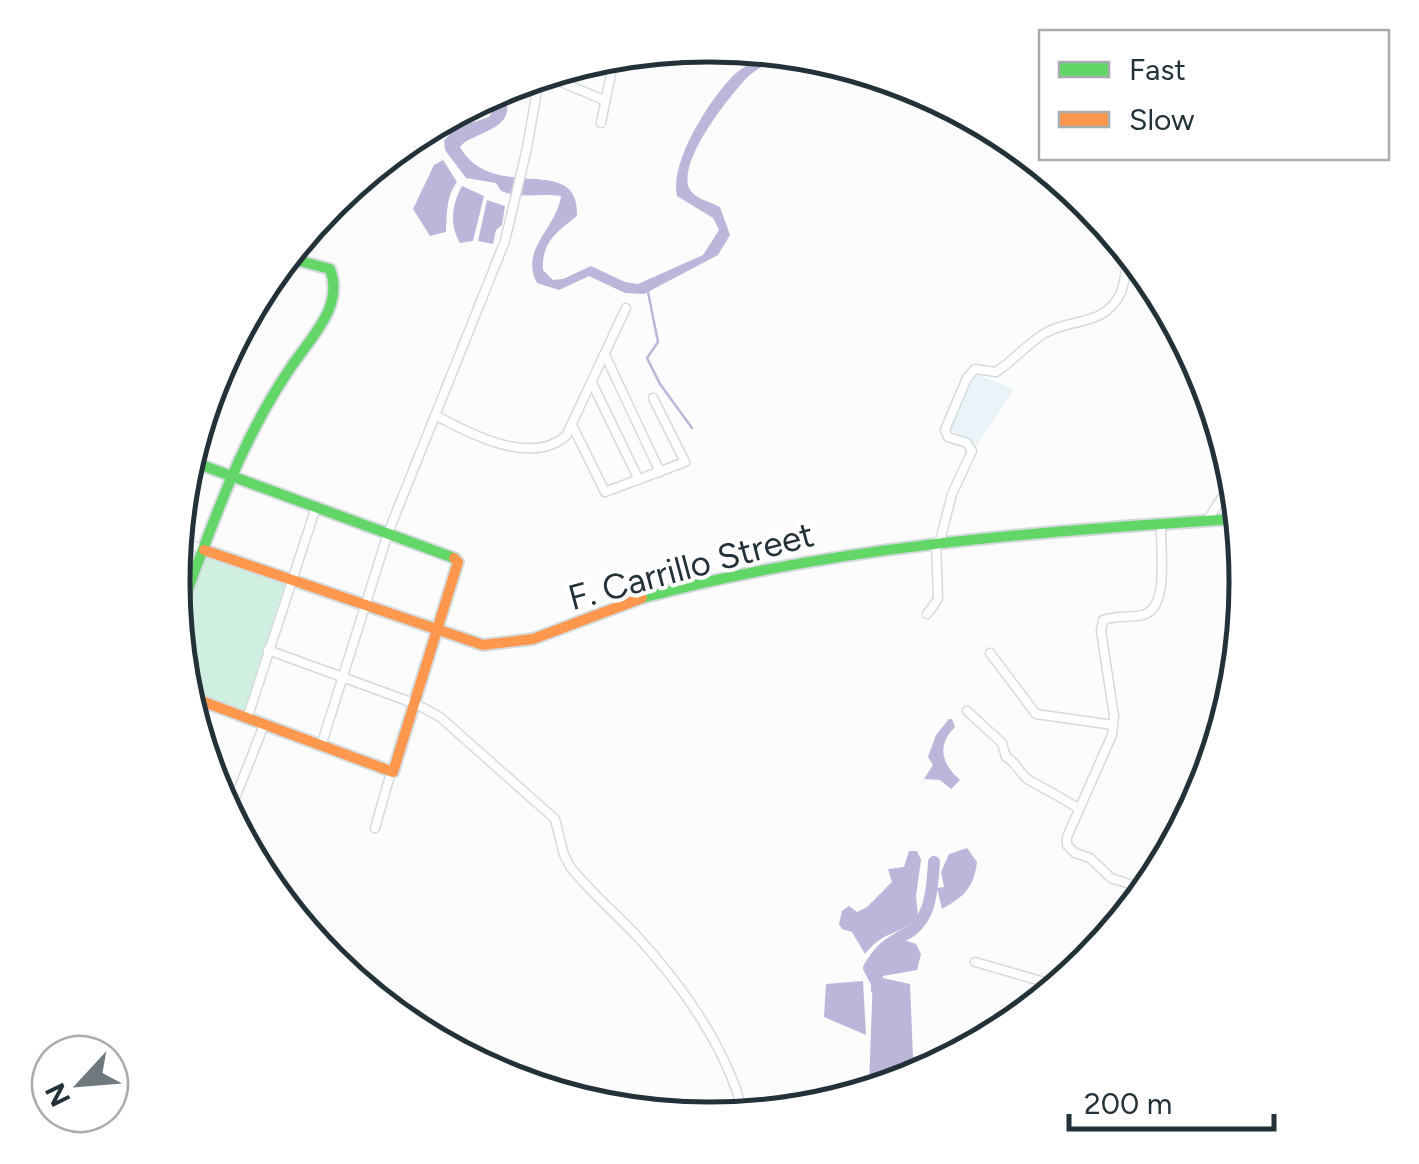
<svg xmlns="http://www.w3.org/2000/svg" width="1419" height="1164" font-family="Figtree,sans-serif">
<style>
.built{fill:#e9f3f8}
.green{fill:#cfefe0}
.water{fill:#bcb6db}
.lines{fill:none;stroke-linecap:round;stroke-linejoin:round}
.stream{stroke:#bcb6db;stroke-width:2.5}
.river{stroke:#bcb6db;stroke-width:12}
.street-casing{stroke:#d4dbde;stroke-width:11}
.fast-casing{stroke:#d4dbde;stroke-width:14}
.slow-casing{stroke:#d4dbde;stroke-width:14}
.street{stroke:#fff;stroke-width:8}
.fast{stroke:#63d668;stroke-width:10}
.slow{stroke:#ff974d;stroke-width:10}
.labels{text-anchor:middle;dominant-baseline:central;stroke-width:8;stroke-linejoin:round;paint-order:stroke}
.street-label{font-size:35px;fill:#233138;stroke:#fff}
.rim{fill:none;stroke:#233138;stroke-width:5}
</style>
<rect width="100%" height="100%" fill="#fcfcfc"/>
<path class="built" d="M976,374l38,15 -37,56 -29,-17z"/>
<path class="green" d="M208,556l78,29 -41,128 -50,-19 -15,-73z"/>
<g class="water">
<path d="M762,55l13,3c-11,8 -24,14 -32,24 -18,20 -61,75 -55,103 4,14 21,16 32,22l10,28 -12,20 -74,39 -19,-1 -36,-17 -30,14 -22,-7c-18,-34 20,-55 24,-87 -22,-3 -39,3 -60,-5l-5,-8 -30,-5 -21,-28 -1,-9 11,-13 34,-11 6,-11 -5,-11 10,-6c27,41 -29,42 -40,58 33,58 120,4 117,69 -19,15 -36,26 -34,54l10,10 10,-1 28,-13 34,16 13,2 65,-29 16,-25 -6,-12 -36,-22c-8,-34 34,-99 58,-122 8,-7 19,-12 27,-19z"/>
<path d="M443,160l14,22c-11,14 -10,33 -11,50l-16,4 -17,-27 21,-44z"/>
<path d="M462,186l22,10 -11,45 -13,2c-11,-18 -8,-39 2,-57z"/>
<path d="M487,200l18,6 -3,19 -6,5 -3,14 -15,-3z"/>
<path d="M949,719h3l3,8c-19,19 -13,37 5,53l-9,9 -11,-9 -16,-1 9,-14 -5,-8 8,-22z"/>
<path d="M967,848l10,14c-3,25 -13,35 -35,47l-5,-21 7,-1 -3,-15 8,-18z"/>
<path d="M909,851h8l4,9 -5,36 2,21c-20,20 -33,12 -53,37l-13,-22 -10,-3 -3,-5 3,-13 7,-5 8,6 10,-5 25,-25 -4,-13 16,-2z"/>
<path d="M898,938l18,6 5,10 -4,16 -34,6v2l27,6 3,73 6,-1 1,18 -20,7 -16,-2 -1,6 -14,2 4,-111 5,-15z"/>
<path d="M863,981l3,54 -42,-18 2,-33z"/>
</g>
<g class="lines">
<path class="stream" d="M648,292l10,50 -11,16 13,26 32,44"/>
<path class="river" d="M877,990v-7l-8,-15c10,-17 18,-24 35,-33 28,-14 28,-46 30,-73"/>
<defs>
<g id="street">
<path d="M549,77l55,23"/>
<path d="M601,123l12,-59"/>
<path d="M605,355l55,117"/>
<path d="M592,383l47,97"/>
<path d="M437,416c33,18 94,50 129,20l60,-128"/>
<path d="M572,425l33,67 80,-30 -32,-64"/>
<path d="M1207,521l21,-33"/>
<path d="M181,541l23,9"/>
<path d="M940,541l12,-47 20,-43 -5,-8 -19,-6 -3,-7 22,-52 8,-9 21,3c19,-12 31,-29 51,-40 27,-14 59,-6 74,-40 4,-10 4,-21 7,-31"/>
<path d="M927,614l11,-15 -2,-57"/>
<path d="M268,650l148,54 24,13 115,102 9,36 7,13c20,24 43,44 65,67 45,49 90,112 107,177"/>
<path d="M990,653l46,61 77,11"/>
<path d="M967,711l35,32 4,14c12,6 13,17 23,23 17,10 34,18 50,29"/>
<path d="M247,719l69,-212"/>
<path d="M321,746l67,-213 117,-292 22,-93 12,-69"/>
<path d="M234,801l30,-76"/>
<path d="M375,828l16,-56"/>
<path d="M1139,887l-28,-9 -21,-20 -15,-5 -8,-8v-8l45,-102 2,-19 -13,-85 2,-11c13,-5 27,-2 40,-5 27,-7 17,-66 18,-90"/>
<path d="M975,962l80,23"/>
</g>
<g id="fast">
<path d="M196,463l258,95"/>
<path d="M642,598c193,-52 393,-66 592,-79"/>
<path d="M179,614c35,-94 66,-189 128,-269 17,-23 34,-47 23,-76l-38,-10"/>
</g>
<g id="slow">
<path d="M204,550l279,95 50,-6 109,-41"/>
<path d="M196,699l197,73 65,-210 -4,-4"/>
</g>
</defs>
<use href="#street" class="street-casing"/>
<use href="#fast" class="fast-casing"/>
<use href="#slow" class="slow-casing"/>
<use href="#street" class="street"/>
<use href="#fast" class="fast"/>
<use href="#slow" class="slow"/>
</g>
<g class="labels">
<g class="street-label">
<text transform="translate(691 566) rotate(-15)">F. Carrillo Street</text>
</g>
</g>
<path d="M0 0H1419V1164H0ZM709 62H710A519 519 0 0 1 1229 581V583A519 519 0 0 1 710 1102H709A519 519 0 0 1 190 583V581A519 519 0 0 1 709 62Z" fill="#fff" fill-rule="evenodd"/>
<path class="rim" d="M709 62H710A519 519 0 0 1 1229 581V583A519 519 0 0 1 710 1102H709A519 519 0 0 1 190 583V581A519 519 0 0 1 709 62Z"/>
<rect x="1039" y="30" width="350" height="130" fill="#ffffff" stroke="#a7adaf" stroke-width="2.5"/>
<rect x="1059" y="62" width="50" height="15" fill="#63d668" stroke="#a7adaf" stroke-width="2.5"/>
<text x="1129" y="80" font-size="30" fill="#233138">Fast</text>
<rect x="1059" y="112" width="50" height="15" fill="#ff974d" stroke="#a7adaf" stroke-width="2.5"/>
<text x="1129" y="130" font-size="30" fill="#233138">Slow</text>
<g transform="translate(80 1084) rotate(244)"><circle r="48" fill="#ffffff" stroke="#a7adaf" stroke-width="2.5"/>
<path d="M0-8L18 38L0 25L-18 38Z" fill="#6f787d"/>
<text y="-15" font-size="28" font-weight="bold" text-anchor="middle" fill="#233138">N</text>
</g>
<path d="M1069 1114v15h205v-15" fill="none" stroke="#233138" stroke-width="5"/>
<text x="1084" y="1114" font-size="30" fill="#233138" stroke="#ffffff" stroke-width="8" paint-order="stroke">200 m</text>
</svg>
